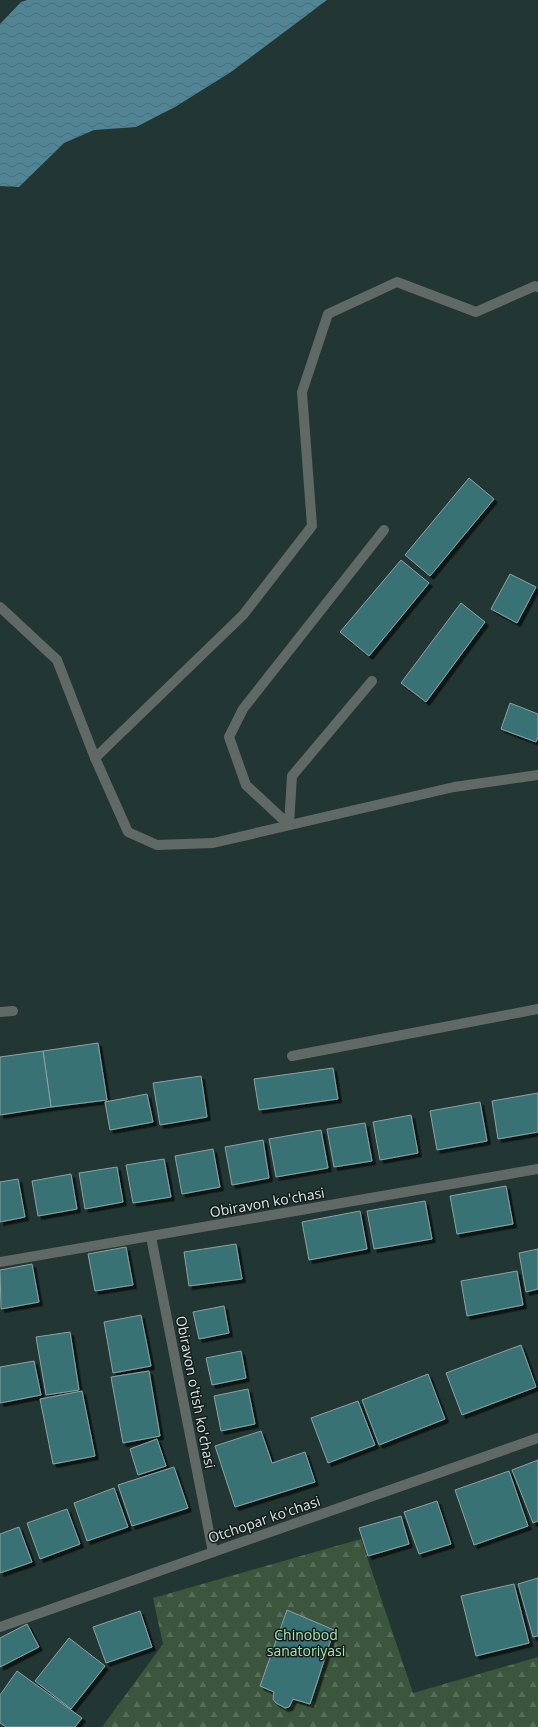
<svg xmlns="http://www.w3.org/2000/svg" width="538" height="1727" font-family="'Open Sans',sans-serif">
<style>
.forest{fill:url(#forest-firs)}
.water{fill:url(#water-waves)}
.building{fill:#397275;stroke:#8ba3a4;filter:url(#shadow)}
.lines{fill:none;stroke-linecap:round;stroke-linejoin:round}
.lane{stroke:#606965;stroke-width:10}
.street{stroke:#606965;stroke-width:10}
.labels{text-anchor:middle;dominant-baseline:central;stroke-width:3;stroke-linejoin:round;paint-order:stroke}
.street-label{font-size:14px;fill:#dde9e6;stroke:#131c1a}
.park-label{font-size:14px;fill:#aee5b1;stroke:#131c1a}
</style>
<defs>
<pattern id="forest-firs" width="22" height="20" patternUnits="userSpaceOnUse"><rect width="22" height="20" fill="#3c553d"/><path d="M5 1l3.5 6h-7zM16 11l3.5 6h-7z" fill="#586d59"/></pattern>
<pattern id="water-waves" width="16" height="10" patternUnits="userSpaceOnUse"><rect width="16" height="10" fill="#518595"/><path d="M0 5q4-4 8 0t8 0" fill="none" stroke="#4b6c75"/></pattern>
<filter id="shadow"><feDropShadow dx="3.5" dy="3.5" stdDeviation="0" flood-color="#0009"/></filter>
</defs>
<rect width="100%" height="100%" fill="#223633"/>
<path class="forest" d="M361,1539l52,154 125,-36v70h-436l61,-83 -10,-46z"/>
<path class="water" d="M27,0h300l-96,72 -56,35 -39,20 -42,3 -30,13 -45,44 -19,-1v-162l21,-22z"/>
<g class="building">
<path d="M469,478l25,21 -64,77 -25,-21z"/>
<path d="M401,560l28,23 -60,73 -29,-24z"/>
<path d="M510,574l26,13 -19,36 -26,-14z"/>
<path d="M461,603l24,19 -59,80 -25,-19z"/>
<path d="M510,703l28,11v23l-2,5 -35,-13z"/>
<path d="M98,1043l9,57 -56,7 -8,-56z"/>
<path d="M43,1051l8,56 -51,8v-58z"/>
<path d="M333,1068l5,31 -79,11 -5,-31z"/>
<path d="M201,1076l6,41 -47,8 -7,-42z"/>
<path d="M538,1093v39l-40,7 -6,-38z"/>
<path d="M147,1094l6,28 -43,8 -5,-28z"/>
<path d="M480,1102l7,39 -50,9 -7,-39z"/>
<path d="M411,1115l7,38 -38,7 -7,-38z"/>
<path d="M365,1123l7,38 -38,6 -7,-38z"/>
<path d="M321,1130l7,38 -52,9 -7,-38z"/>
<path d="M263,1140l6,38 -37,7 -7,-38z"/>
<path d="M213,1149l7,38 -38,7 -7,-38z"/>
<path d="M164,1159l7,38 -38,6 -7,-38z"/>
<path d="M117,1167l6,35 -38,7 -6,-36z"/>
<path d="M71,1174l6,35 -39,7 -6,-35z"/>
<path d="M18,1179l7,38 -25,5v-40z"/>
<path d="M506,1186l7,38 -56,10 -7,-38z"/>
<path d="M425,1201l7,38 -58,10 -7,-38z"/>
<path d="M360,1211l7,38 -58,11 -7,-38z"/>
<path d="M236,1244l6,35 -53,7 -5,-34z"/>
<path d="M126,1247l7,38 -38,6 -7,-37z"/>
<path d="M538,1249v40l-12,3 -7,-39z"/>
<path d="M32,1264l7,38 -38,7 -1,-39z"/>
<path d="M517,1271l6,34 -56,11 -6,-35z"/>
<path d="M224,1306l5,27 -30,6 -6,-27z"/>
<path d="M141,1315l10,51 -38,7 -9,-51z"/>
<path d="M70,1332l9,58 -33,5 -10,-58z"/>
<path d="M521,1345l15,42 -74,28 -16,-42z"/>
<path d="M241,1351l5,27 -34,7 -6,-27z"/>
<path d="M34,1361l7,34 -41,8v-36z"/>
<path d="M149,1371l11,65 -37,7 -12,-66z"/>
<path d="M428,1374l17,45 -66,26 -17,-45z"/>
<path d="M248,1389l7,35 -34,7 -7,-35z"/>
<path d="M82,1391l13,65 -42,8 -13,-65z"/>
<path d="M358,1401l17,44 -47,18 -17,-45z"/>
<path d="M261,1431l11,32 33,-11 10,30 -80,25 -20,-61z"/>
<path d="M157,1439l9,27 -28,9 -8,-26z"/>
<path d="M538,1460v61l-5,2 -21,-53z"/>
<path d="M174,1467l14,41 -56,18 -14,-41z"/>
<path d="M509,1471l19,55 -54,19 -19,-55z"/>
<path d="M114,1488l14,39 -41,14 -13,-38z"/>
<path d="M437,1501l14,43 -32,10 -15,-42z"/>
<path d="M67,1509l13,35 -40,15 -13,-36z"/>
<path d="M401,1516l8,28 -41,12 -9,-28z"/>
<path d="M19,1527l13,35 -32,11v-39z"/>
<path d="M538,1578v58l-5,1 -15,-53z"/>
<path d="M514,1584l15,59 -53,13 -15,-60z"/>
<path d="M287,1610l47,20 -24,74 -17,-5 -4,8 -4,1 -9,-5 -3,-4 1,-7 -14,-6z"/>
<path d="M140,1611l12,36 -46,16 -13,-36z"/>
<path d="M27,1624l12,23 -39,20v-29z"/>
<path d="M69,1638l36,28 -34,43 -36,-28z"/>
<path d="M17,1671l65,47 -7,9h-69l-6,-4v-28z"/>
</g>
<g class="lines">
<g class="lane">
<path d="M0,607l57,53 38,98 33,74 29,13 56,-2 241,-56 84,-12"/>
<path d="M372,681l-80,95 -3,49 -43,-40 -17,-48 14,-28 141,-179"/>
<path d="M95,758l148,-143 69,-89 -10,-134 26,-78 69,-32 79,30 59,-26 3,1"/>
</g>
<g class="street">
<path d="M0,1012l13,-1"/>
<path d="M292,1056l246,-47"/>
<path d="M151,1237l62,315"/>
<path d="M0,1262l538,-93"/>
<path d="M0,1627l538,-189"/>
</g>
</g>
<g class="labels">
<g class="street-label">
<text transform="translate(267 1202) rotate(-10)">Obiravon ko'chasi</text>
<text transform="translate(196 1392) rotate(79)">Obiravon o'tish ko'chasi</text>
<text transform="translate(264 1519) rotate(-19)">Otchopar ko'chasi</text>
</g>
<g class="park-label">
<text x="306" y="1634">Chinobod<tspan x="306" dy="16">sanatoriyasi</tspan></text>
</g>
</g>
</svg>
